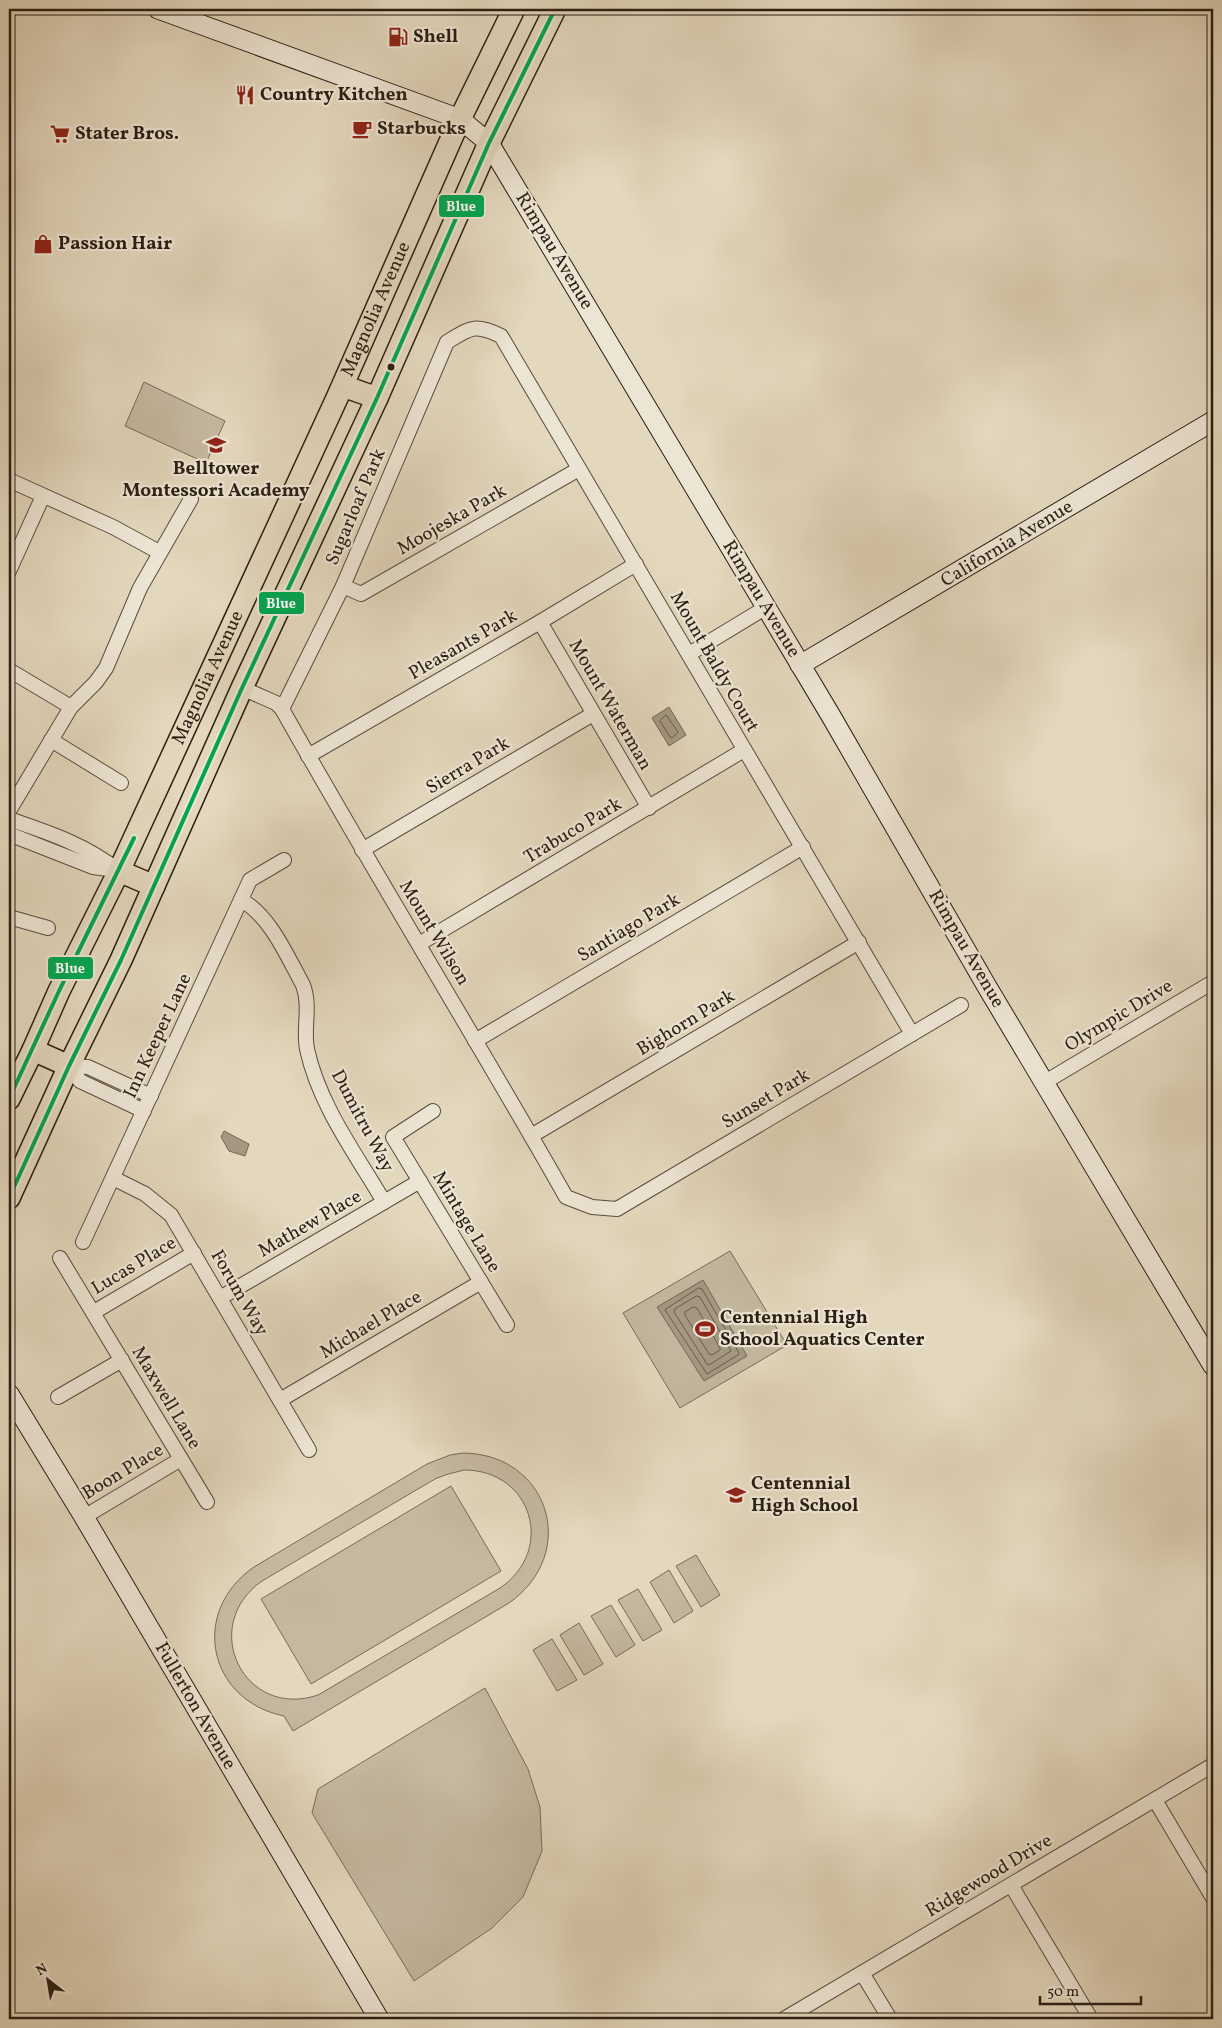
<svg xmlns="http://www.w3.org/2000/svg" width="1222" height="2028" font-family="Vollkorn,serif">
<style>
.green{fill:#c4b8a0;stroke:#776b5a;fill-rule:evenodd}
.water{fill:#a49883;stroke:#736756}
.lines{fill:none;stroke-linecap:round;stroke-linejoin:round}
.shore{stroke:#675b4b;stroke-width:1}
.street-casing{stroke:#584c3e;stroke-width:16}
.secondary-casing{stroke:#2a1e13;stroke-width:21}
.primary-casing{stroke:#2a1e13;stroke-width:24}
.street{stroke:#ede5d4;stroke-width:14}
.secondary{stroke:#ede5d4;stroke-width:19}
.primary{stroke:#e3d7bd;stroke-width:21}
.bus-1-casing{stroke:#ede5d4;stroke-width:8}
.bus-1{stroke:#00a651;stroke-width:4}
.bus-dot{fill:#2a1e13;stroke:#ede5d4;stroke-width:2}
.labels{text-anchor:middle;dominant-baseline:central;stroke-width:4.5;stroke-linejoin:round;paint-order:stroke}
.poi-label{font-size:19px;font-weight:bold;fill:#2a1e13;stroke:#ede5d4;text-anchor:start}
.street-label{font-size:19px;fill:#2a1e13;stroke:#ede5d4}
.line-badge{stroke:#ede5d4;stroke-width:2}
.badge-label{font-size:14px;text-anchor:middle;font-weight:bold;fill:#fff}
</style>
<rect width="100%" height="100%" fill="#e3d7bd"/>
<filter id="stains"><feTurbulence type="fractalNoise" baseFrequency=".004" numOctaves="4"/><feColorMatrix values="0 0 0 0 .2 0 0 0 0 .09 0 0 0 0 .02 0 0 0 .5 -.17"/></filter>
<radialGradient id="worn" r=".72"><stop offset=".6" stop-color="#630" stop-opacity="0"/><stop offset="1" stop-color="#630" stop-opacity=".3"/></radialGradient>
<g class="green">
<path d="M144,382l81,39 -19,42 -81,-37z"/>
<path d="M730,1251l57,94 -107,63 -57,-95z"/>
<path d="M463,1453c86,1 117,100 46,150l-216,128 -9,-15c-77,-16 -94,-105 -30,-149l173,-103 23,-9zM464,1470c68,0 92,80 36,118l-182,107c-74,25 -120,-69 -56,-114l173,-102 10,-4z"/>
<path d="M451,1486l50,85 -190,113 -50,-85z"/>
<path d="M696,1555l24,40 -19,12 -25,-41z"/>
<path d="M669,1570l24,41 -19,12 -24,-41z"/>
<path d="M638,1589l24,41 -19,11 -25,-41z"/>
<path d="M611,1605l24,40 -19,12 -25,-41z"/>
<path d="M579,1623l24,41 -19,11 -24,-40z"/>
<path d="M552,1639l25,41 -20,11 -24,-41z"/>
<path d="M485,1688l43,81 12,38 2,44 -19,46 -31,31 -78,53 -102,-168 6,-24z"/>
</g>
<g class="water">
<path d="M669,707l17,28 -17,11 -17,-28z"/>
<path d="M224,1131l25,13 -4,12 -16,-5 -8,-14z"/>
<path d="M703,1280l44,76 -43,25 -47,-74z"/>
</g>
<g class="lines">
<g class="shore">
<path d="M666,715l12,17 -6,6 -2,-1 -10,-16z"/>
<path d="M699,1288l3,1 37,64 -1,2 -31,19 -42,-64z"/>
<path d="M697,1296l3,1 31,54 -22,14 -2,-1 -33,-52 1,-3z"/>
<path d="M694,1307l3,1 23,40v2l-8,5 -3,-1 -24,-39v-3z"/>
</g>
<defs>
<g id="street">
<path d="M9,480l104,47 46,25"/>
<path d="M9,571l34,-75"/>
<path d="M343,586l18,8 218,-125"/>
<path d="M540,622l109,186"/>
<path d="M689,654l76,-46"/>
<path d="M9,670l62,37"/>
<path d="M242,688l34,15 6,6c92,164 191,324 284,488l26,10 25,2 344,-204"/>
<path d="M282,709l61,-123 104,-244c23,-14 28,-19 54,-6l411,698"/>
<path d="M51,740l70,43"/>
<path d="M308,756l232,-134 96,-58"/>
<path d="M9,811l62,-104 25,-25 10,-14 34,-80 51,-89"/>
<path d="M9,819c41,14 75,25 110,52"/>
<path d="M9,834l84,33 23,3"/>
<path d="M362,850l231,-136"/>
<path d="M241,900c29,15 47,58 62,85 8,21 0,43 4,64 12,56 49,105 77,153"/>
<path d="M9,917l39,11"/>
<path d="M419,944l325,-194"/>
<path d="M475,1041l328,-194"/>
<path d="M69,1066l11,15 64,30"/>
<path d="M69,1066l19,1 63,29"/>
<path d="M1045,1082l168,-100"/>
<path d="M433,1111l-40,26 114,188"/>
<path d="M531,1136l328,-194"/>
<path d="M113,1178l32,16 26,21 138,235"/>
<path d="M83,1242l167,-362 34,-20"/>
<path d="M60,1258l147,244"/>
<path d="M220,1298l200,-117"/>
<path d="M94,1312l100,-59"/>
<path d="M58,1397l64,-37"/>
<path d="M280,1400l201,-118"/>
<path d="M84,1517l97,-58"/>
<path d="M1155,1800l58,98"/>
<path d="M1011,1885l80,134"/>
<path d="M862,1973l28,46"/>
<path d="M784,2019l429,-254"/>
</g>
<g id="secondary">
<path d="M158,9l302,110 29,24 342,573 155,269 227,381"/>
<path d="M800,665l413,-244"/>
<path d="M9,1394l75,123 295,502"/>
</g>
<g id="primary">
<path d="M343,386l34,12"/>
<path d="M119,871l35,15"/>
<path d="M33,1050l36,16"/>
<path id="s1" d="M9,1099l24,-49 26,-59 60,-120 218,-473 123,-279 54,-110"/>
<path d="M9,1198l60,-132 52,-106 121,-272 135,-290 112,-255 66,-134"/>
</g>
</defs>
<use href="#street" class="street-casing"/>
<use href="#secondary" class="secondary-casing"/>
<use href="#primary" class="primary-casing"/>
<use href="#street" class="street"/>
<use href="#secondary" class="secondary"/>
<use href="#primary" class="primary"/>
<defs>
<g id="bus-1">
<path d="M9,1099l50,-108 75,-153"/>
<path d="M9,1198l60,-132 52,-106 121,-272 135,-290 112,-255 66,-134"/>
</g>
</defs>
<use href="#bus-1" class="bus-1-casing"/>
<use href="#bus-1" class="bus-1"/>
</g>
<defs>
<symbol id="fuel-bare" viewBox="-9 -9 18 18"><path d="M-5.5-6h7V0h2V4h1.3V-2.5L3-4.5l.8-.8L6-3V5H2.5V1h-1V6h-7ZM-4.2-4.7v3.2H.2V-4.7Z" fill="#8f2418" stroke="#ede5d4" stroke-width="2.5" paint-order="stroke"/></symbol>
<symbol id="restaurant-bare" viewBox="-9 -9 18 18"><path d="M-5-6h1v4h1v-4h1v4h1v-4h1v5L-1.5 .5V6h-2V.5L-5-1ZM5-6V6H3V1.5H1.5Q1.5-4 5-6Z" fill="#8f2418" stroke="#ede5d4" stroke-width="2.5" paint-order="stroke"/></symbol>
<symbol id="cafe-bare" viewBox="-9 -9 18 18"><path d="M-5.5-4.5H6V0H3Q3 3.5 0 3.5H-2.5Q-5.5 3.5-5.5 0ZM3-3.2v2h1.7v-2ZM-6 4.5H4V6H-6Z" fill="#8f2418" stroke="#ede5d4" stroke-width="2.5" paint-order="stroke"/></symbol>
<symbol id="supermarket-bare" viewBox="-9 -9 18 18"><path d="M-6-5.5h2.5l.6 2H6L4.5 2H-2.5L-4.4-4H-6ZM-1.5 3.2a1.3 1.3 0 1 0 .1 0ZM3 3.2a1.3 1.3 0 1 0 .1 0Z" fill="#8f2418" stroke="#ede5d4" stroke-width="2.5" paint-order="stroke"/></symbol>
<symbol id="shop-bare" viewBox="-9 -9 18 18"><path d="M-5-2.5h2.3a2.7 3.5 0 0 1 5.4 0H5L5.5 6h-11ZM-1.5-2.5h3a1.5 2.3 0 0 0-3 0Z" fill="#8f2418" stroke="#ede5d4" stroke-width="2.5" paint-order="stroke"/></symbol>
<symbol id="school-bare" viewBox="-9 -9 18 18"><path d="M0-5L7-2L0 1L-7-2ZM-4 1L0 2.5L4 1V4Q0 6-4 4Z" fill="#8f2418" stroke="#ede5d4" stroke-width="2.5" paint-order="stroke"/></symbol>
<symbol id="stadium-bare" viewBox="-9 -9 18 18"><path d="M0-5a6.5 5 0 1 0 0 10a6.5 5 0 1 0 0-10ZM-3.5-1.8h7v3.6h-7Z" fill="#8f2418" stroke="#ede5d4" stroke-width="2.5" paint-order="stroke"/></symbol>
</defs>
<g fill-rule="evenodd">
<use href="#fuel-bare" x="384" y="23" width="28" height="28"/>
<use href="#restaurant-bare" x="231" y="81" width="28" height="28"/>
<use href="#cafe-bare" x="348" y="115" width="28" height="28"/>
<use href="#supermarket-bare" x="46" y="120" width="28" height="28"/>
<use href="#shop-bare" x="29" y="230" width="28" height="28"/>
<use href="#school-bare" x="202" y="431" width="28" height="28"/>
<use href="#stadium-bare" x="691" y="1315" width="28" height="28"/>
<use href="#school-bare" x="722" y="1481" width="28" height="28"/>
</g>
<circle class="bus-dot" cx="391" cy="367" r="4.5"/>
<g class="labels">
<g class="poi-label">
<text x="413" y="37">Shell</text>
<text x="260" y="95">Country Kitchen</text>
<text x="377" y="129">Starbucks</text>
<text x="75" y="134">Stater Bros.</text>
<text x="58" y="244">Passion Hair</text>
<text x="216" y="469" text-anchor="middle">Belltower<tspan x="216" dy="22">Montessori Academy</tspan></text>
<text x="720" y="1318">Centennial High<tspan x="720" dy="22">School Aquatics Center</tspan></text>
<text x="751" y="1484">Centennial<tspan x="751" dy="22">High School</tspan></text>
</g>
<g class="street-label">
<text transform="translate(554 251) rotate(59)">Rimpau Avenue</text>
<text stroke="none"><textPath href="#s1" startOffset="871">Magnolia Avenue</textPath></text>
<text transform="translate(356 507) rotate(-67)">Sugarloaf Park</text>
<text transform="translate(452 520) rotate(-30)">Moojeska Park</text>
<text transform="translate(1007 544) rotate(-31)">California Avenue</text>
<text transform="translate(761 599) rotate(59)">Rimpau Avenue</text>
<text transform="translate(463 645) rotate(-30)">Pleasants Park</text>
<text transform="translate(714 662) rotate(60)">Mount Baldy Court</text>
<text stroke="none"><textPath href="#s1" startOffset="466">Magnolia Avenue</textPath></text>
<text transform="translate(610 705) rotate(60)">Mount Waterman</text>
<text transform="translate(468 766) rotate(-31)">Sierra Park</text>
<text transform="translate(573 831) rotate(-31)">Trabuco Park</text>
<text transform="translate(629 928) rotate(-31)">Santiago Park</text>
<text transform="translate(434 933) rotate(59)">Mount Wilson</text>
<text transform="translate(966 949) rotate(60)">Rimpau Avenue</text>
<text transform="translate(1119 1016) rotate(-31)">Olympic Drive</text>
<text transform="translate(686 1023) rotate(-31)">Bighorn Park</text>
<text transform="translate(158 1036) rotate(-65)">Inn Keeper Lane</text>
<text transform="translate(766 1099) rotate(-31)">Sunset Park</text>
<text transform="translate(362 1121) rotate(62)">Dumitru Way</text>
<text transform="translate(466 1222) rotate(59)">Mintage Lane</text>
<text transform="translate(310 1224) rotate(-30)">Mathew Place</text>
<text transform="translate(134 1266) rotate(-31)">Lucas Place</text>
<text transform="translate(239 1293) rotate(60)">Forum Way</text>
<text transform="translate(371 1325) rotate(-31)">Michael Place</text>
<text transform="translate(166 1398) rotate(59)">Maxwell Lane</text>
<text transform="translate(123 1472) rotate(-31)">Boon Place</text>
<text transform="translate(195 1706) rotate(60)">Fullerton Avenue</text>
<text transform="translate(989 1876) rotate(-31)">Ridgewood Drive</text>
</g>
</g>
<g class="line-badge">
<rect x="438" y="194" width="47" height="24" rx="5" fill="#00a651"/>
<rect x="258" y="591" width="47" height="24" rx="5" fill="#00a651"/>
<rect x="47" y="956" width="47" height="24" rx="5" fill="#00a651"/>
</g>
<g class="badge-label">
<text x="461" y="211">Blue</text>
<text x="281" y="608">Blue</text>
<text x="70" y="973">Blue</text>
</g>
<rect width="1222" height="2028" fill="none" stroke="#e3d7bd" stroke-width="30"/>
<rect x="10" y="10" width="1202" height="2008" fill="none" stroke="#2a1e13" stroke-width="2.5"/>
<rect x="15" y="15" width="1192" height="1998" fill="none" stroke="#2a1e13"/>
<g transform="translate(48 1980) rotate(329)" stroke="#ede5d4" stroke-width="4" paint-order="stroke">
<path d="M0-4L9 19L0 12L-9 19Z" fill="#2a1e13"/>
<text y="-8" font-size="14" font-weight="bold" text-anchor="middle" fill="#2a1e13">N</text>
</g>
<path d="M1040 1996v8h101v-8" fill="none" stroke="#2a1e13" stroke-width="2.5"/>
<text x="1047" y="1996" font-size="15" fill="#2a1e13" stroke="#ede5d4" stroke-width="4" paint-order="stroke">50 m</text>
<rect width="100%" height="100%" filter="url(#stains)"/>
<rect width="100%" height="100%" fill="url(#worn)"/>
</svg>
